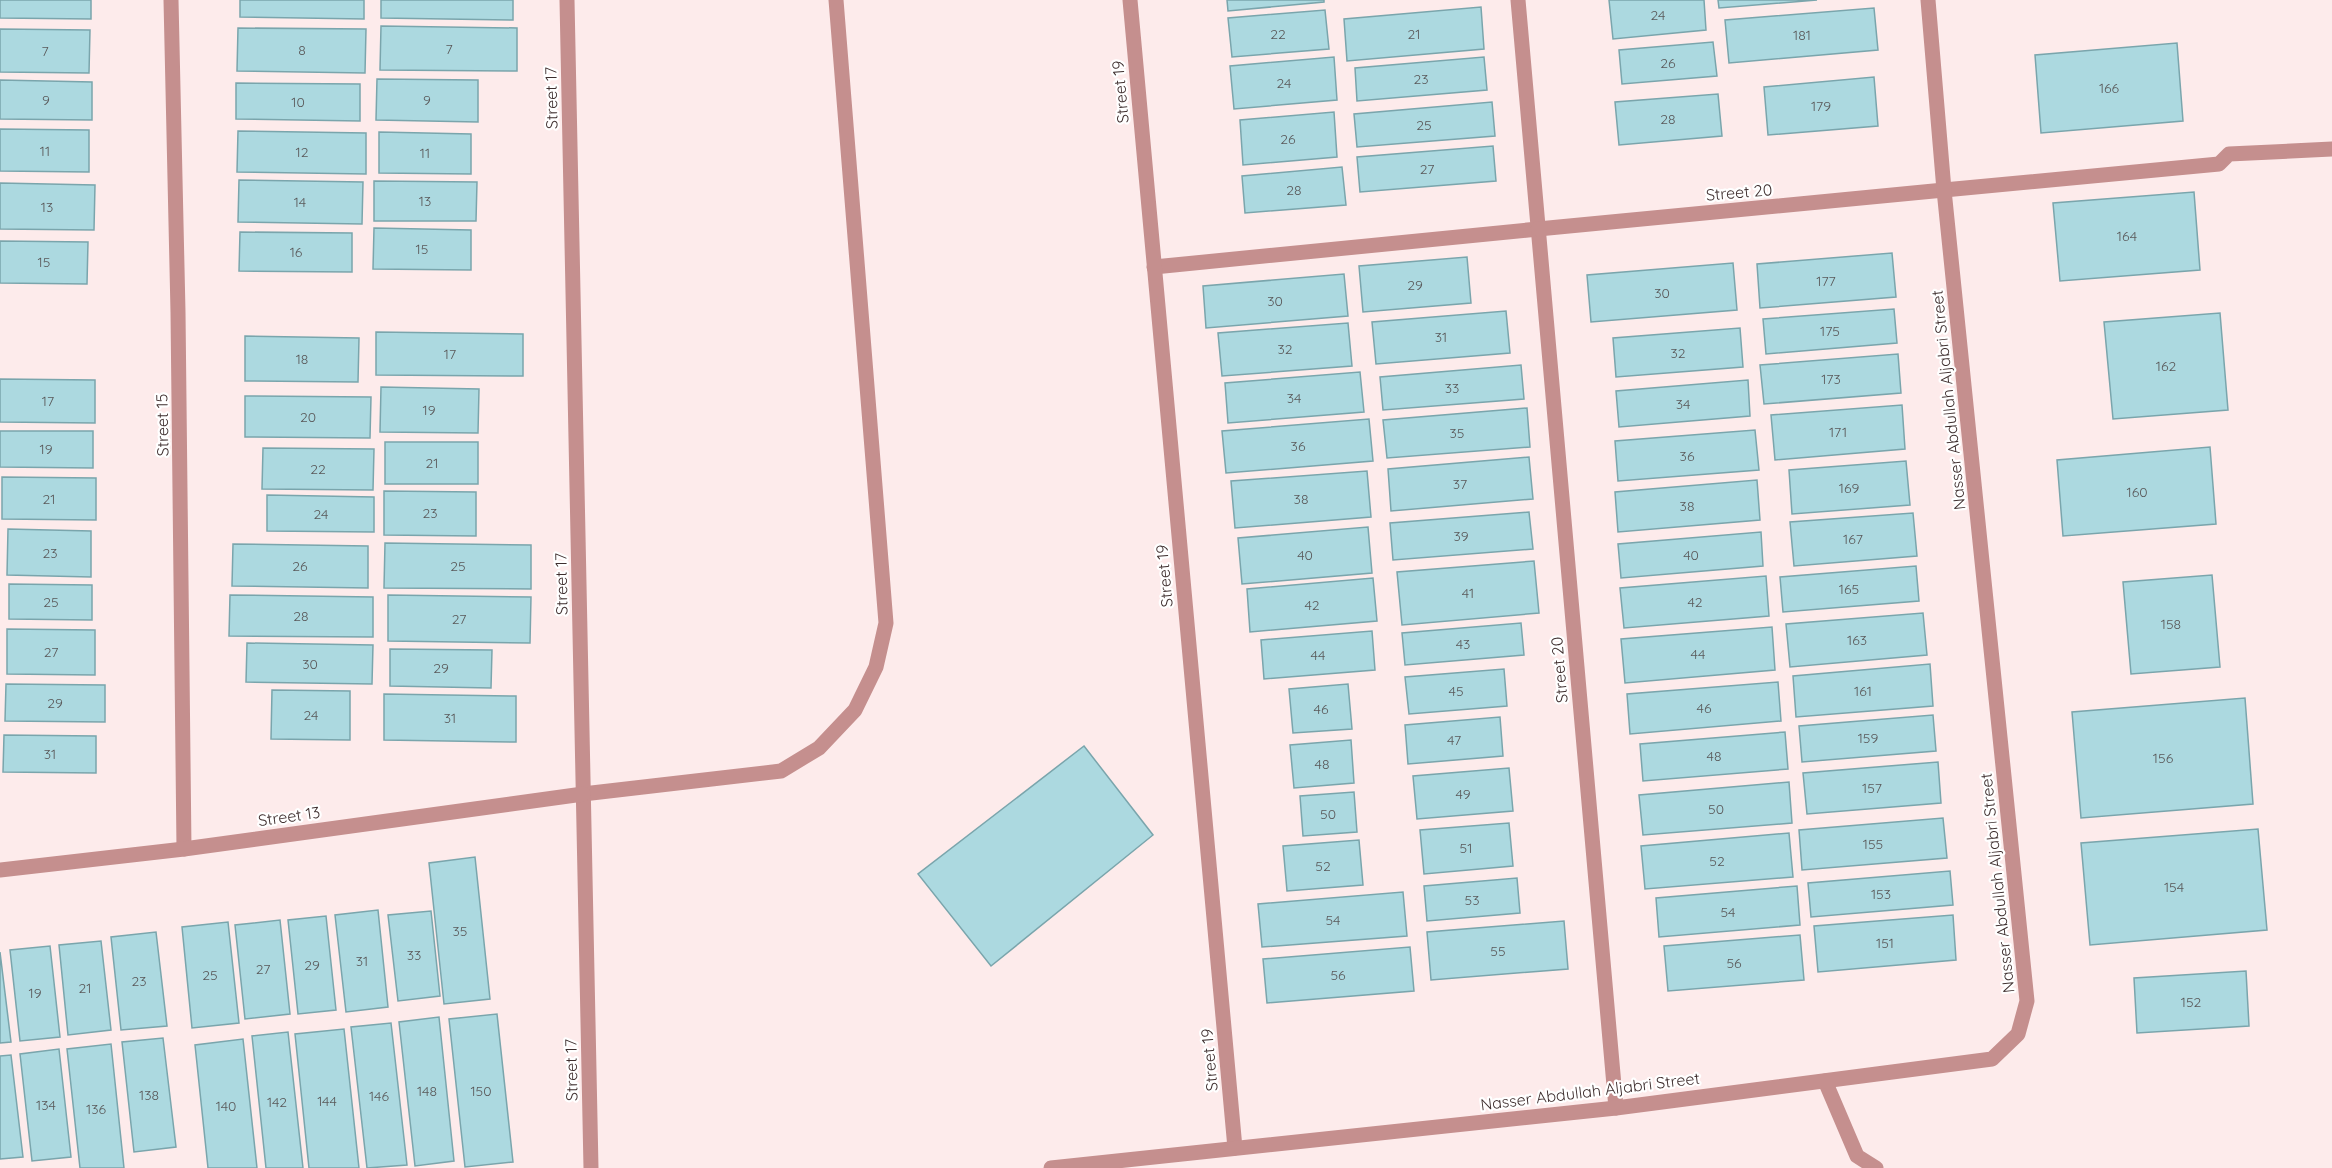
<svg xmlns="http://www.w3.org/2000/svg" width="2332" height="1168" font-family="Quicksand,sans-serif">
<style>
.building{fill:#acd9e0;stroke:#7aa5ac;stroke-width:1.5}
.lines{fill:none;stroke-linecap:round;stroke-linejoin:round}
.service{stroke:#c58f8e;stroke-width:15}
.minor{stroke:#c58f8e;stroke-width:15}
.tertiary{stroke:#c58f8e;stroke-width:15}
.labels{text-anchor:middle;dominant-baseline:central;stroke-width:4.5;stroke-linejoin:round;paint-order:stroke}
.number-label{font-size:14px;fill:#5a595a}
.street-label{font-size:16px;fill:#3e2e2e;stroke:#fff}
</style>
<rect width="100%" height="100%" fill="#fdebeb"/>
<g class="building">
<path d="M0,0h91v19l-91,-1z"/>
<path d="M240,0h124v19l-124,-2z"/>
<path d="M381,0h132v20l-132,-2z"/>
<path d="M1227,0h97v2l-96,9z"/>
<path d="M1609,0h95l2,30 -93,9z"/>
<path d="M1718,0h99l-98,8z"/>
<path d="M1481,7l3,42 -137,12 -3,-42z"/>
<path d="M1874,8l4,42 -149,13 -4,-43z"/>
<path d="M1325,10l4,39 -97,8 -4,-39z"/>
<path d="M381,26l136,2v43l-137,-1z"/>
<path d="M238,28l128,1 -1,44 -128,-2z"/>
<path d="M0,29l90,1 -1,43 -89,-1z"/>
<path d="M1713,42l4,34 -95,8 -3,-34z"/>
<path d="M2177,43l6,78 -142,12 -6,-78z"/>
<path d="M1334,57l3,43 -103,9 -4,-43z"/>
<path d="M1484,57l3,33 -130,11 -2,-33z"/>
<path d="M1874,77l4,49 -110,9 -4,-48z"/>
<path d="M377,79l101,1v42l-102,-2z"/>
<path d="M0,80l92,2v38l-92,-1z"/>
<path d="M236,83l124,1v37l-124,-2z"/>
<path d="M1718,94l4,42 -103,9 -4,-43z"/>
<path d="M1492,102l3,34 -138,11 -3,-33z"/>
<path d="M1334,112l3,45 -94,8 -3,-45z"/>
<path d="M0,129l89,1v42l-89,-1z"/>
<path d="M238,131l128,2v41l-129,-2z"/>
<path d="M379,132l92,2v40l-92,-1z"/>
<path d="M1493,146l3,35 -136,11 -3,-35z"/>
<path d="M1342,167l4,38 -101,8 -3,-37z"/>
<path d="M239,180l124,2 -1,42 -124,-2z"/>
<path d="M374,181l103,1 -1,39h-102z"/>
<path d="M0,183l95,2 -1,45 -94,-1z"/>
<path d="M2194,192l6,78 -140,11 -7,-78z"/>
<path d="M374,228l97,2v40l-98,-1z"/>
<path d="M240,232l112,1v39l-113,-1z"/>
<path d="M0,241l88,1 -1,42 -87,-1z"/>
<path d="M1892,253l4,44 -136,11 -3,-44z"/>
<path d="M1467,257l4,46 -108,9 -4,-46z"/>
<path d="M1733,263l4,47 -146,12 -4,-47z"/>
<path d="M1344,274l4,42 -142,12 -3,-42z"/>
<path d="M1894,309l3,34 -131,11 -3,-35z"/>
<path d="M1506,311l4,42 -134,11 -4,-42z"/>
<path d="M2220,313l8,97 -115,9 -9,-97z"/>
<path d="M1348,323l4,43 -130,10 -4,-43z"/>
<path d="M1740,328l3,39 -127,10 -3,-39z"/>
<path d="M376,332l147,2v42l-147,-1z"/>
<path d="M245,336l114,2 -1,44 -113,-1z"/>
<path d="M1898,354l3,39 -137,11 -4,-39z"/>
<path d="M1521,365l3,34 -141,11 -3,-33z"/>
<path d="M1360,372l4,40 -136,11 -3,-40z"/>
<path d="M0,379l95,1v43l-95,-1z"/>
<path d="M1748,380l2,36 -131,11 -3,-36z"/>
<path d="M381,387l98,2 -1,44 -98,-1z"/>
<path d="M245,396l126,1 -1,41 -125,-1z"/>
<path d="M1902,405l3,44 -130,11 -4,-45z"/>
<path d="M1527,408l3,39 -143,11 -4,-38z"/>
<path d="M1369,419l4,42 -147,12 -4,-42z"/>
<path d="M1755,430l4,40 -141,11 -3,-40z"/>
<path d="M0,431h93v37l-93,-1z"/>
<rect x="385" y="442" width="93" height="42"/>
<path d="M2210,447l6,77 -153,12 -6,-76z"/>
<path d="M263,448l111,1 -1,41 -111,-1z"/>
<path d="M1529,457l4,42 -142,12 -3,-42z"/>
<path d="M1906,461l4,44 -118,9 -3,-44z"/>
<path d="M1367,471l4,46 -136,11 -4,-47z"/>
<path d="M2,477l94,1v42l-94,-1z"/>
<path d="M1757,480l3,40 -142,12 -3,-40z"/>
<path d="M384,491l92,1v44l-92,-1z"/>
<path d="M267,495l107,2v35l-107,-1z"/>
<path d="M1529,512l4,37 -140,11 -3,-37z"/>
<path d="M1913,513l4,43 -123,10 -4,-44z"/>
<path d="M1368,527l4,46 -130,11 -4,-46z"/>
<path d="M8,529l83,2v46l-84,-2z"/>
<path d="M1761,532l2,34 -142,12 -3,-34z"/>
<path d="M385,543l146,2v44l-147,-1z"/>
<path d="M233,544l135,2v42l-136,-2z"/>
<path d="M1534,561l5,52 -137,12 -5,-53z"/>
<path d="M1916,566l3,35 -136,11 -3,-35z"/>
<path d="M2212,575l8,92 -89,7 -8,-92z"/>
<path d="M1766,576l3,40 -145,12 -4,-40z"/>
<path d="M1373,578l4,43 -127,11 -3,-43z"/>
<path d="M9,584l83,1v35l-83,-1z"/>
<path d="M230,595l143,2v40l-144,-1z"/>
<path d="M388,595l143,2 -1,46 -142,-2z"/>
<path d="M1923,613l4,42 -137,12 -4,-43z"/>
<path d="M1521,623l3,32 -119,10 -3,-32z"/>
<path d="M1772,627l3,43 -150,13 -4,-44z"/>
<path d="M7,629l88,1v45l-88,-1z"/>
<path d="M1372,631l3,39 -111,9 -3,-39z"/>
<path d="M247,643l126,2 -1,39 -126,-2z"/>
<path d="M390,649l102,1 -1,38 -101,-2z"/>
<path d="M1930,664l3,42 -137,11 -3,-41z"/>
<path d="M1504,669l3,37 -98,8 -4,-37z"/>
<path d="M1778,682l3,39 -151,13 -3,-40z"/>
<path d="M6,684l99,1v37l-100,-1z"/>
<path d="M1348,684l4,45 -59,4 -4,-44z"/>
<path d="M272,690l78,1v49l-79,-1z"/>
<path d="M384,694l132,2v46l-132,-2z"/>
<path d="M2245,698l8,106 -172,14 -9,-106z"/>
<path d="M1933,715l3,36 -134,11 -3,-36z"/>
<path d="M1500,717l3,39 -95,8 -3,-39z"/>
<path d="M1785,732l3,37 -145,12 -3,-37z"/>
<path d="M4,735l92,1v37l-93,-1z"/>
<path d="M1351,740l3,43 -60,5 -4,-43z"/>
<path d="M1084,746l69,89 -162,131 -73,-92z"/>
<path d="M1938,762l3,41 -134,11 -4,-41z"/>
<path d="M1509,768l4,43 -96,8 -4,-43z"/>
<path d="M1789,782l3,41 -149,12 -4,-40z"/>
<path d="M1354,792l3,40 -54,4 -3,-40z"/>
<path d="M1943,818l4,40 -145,12 -3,-40z"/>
<path d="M1509,823l4,43 -89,8 -4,-44z"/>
<path d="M2258,829l9,101 -177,15 -9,-102z"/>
<path d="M1789,833l4,44 -148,12 -4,-43z"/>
<path d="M1359,840l4,45 -76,6 -4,-45z"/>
<path d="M475,857l15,142 -46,5 -15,-141z"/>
<path d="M1950,871l3,34 -142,12 -3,-34z"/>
<path d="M1517,878l3,35 -93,8 -3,-35z"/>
<path d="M1797,886l3,39 -141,12 -3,-39z"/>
<path d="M1403,892l4,44 -145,11 -4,-43z"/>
<path d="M378,910l10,97 -42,5 -11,-97z"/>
<path d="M431,911l9,85 -42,5 -10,-86z"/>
<path d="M1953,915l3,45 -138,12 -4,-46z"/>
<path d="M326,916l10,94 -38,4 -10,-94z"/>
<path d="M280,920l10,94 -45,5 -10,-94z"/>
<path d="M1564,921l4,48 -137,11 -4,-48z"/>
<path d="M228,922l11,101 -47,5 -10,-101z"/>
<path d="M156,932l11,94 -46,4 -10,-93z"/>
<path d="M1800,935l4,45 -136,11 -4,-45z"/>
<path d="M101,941l10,89 -43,5 -9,-90z"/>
<path d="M50,946l10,91 -40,4 -10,-91z"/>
<path d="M1410,947l4,44 -147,12 -4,-44z"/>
<path d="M0,952l11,90 -11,1z"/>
<path d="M2246,971l3,55 -112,7 -3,-55z"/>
<path d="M497,1014l16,148 -48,5 -16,-148z"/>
<path d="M439,1017l15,144 -39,5 -16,-144z"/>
<path d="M391,1023l16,142 -40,3 -16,-141z"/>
<path d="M344,1029l15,139h-50l-14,-134z"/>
<path d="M288,1032l15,136h-37l-14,-132z"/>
<path d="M163,1038l13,109 -42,5 -12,-110z"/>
<path d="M243,1039l14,129h-49l-13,-123z"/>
<path d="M111,1044l13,124h-44l-13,-119z"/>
<path d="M59,1049l12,108 -39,4 -12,-107z"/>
<path d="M11,1055l12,102 -23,2v-103z"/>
</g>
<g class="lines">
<g class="service">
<path d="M1944,190l275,-26 10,-10 103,-5"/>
<path d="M1154,267l384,-38"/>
<path d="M583,794l198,-23 38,-23 36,-38 21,-43 10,-44 -50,-623"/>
<path d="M1825,1081l32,75 19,12"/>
</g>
<g class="minor">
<path d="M171,0l7,312 6,537"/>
<path d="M567,0l24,1168"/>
<path d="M1130,0l105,1148"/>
<path d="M1518,0l98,1108"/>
<path d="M1538,229l406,-39"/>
<path d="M0,870l184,-21 399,-55"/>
</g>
<path class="tertiary" d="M1051,1168l565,-60 376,-49 26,-25 9,-33 -83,-811 -16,-190"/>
</g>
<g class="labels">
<g class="number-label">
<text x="1658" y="15">24</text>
<text x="1278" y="34">22</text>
<text x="1414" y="34">21</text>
<text x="1802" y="35">181</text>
<text x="449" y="49">7</text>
<text x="302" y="50">8</text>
<text x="45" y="51">7</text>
<text x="1668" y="63">26</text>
<text x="1421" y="79">23</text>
<text x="1284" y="83">24</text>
<text x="2109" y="88">166</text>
<text x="46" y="100">9</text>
<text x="427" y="100">9</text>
<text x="298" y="102">10</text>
<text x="1821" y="106">179</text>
<text x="1668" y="119">28</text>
<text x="1424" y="125">25</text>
<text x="1288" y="139">26</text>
<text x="45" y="151">11</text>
<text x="302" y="152">12</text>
<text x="425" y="153">11</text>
<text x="1427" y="169">27</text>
<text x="1294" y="190">28</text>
<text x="425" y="201">13</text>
<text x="300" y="202">14</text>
<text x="47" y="207">13</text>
<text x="2127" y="236">164</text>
<text x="422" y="249">15</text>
<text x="296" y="252">16</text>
<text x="44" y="262">15</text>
<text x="1826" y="281">177</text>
<text x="1415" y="285">29</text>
<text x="1662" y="293">30</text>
<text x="1275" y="301">30</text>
<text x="1830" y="331">175</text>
<text x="1441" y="337">31</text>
<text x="1285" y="349">32</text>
<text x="1678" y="353">32</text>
<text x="450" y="354">17</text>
<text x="302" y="359">18</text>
<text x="2166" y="366">162</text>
<text x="1831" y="379">173</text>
<text x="1452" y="388">33</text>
<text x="1294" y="398">34</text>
<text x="48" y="401">17</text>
<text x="1683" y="404">34</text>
<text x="429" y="410">19</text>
<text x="308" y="417">20</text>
<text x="1838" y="432">171</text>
<text x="1457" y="433">35</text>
<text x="1298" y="446">36</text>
<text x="46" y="449">19</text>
<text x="1687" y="456">36</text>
<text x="432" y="463">21</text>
<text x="318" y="469">22</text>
<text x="1460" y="484">37</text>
<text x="1849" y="488">169</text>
<text x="2137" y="492">160</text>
<text x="49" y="499">21</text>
<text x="1301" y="499">38</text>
<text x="1687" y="506">38</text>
<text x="430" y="513">23</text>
<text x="321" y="514">24</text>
<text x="1461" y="536">39</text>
<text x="1853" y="539">167</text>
<text x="50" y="553">23</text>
<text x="1305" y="555">40</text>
<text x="1691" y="555">40</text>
<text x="300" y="566">26</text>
<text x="458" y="566">25</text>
<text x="1849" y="589">165</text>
<text x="1468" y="593">41</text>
<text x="51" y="602">25</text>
<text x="1695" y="602">42</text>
<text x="1312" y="605">42</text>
<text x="301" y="616">28</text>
<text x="459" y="619">27</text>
<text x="2171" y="624">158</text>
<text x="1857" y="640">163</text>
<text x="1463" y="644">43</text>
<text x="51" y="652">27</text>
<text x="1698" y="654">44</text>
<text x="1318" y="655">44</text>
<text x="310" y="664">30</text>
<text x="441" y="668">29</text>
<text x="1456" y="691">45</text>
<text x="1863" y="691">161</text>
<text x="55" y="703">29</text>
<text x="1704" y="708">46</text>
<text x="1321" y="709">46</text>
<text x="311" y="715">24</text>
<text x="450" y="718">31</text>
<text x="1868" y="738">159</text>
<text x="1454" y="740">47</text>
<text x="50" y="754">31</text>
<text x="1714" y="756">48</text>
<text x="2163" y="758">156</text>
<text x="1322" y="764">48</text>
<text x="1872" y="788">157</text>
<text x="1463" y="794">49</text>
<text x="1716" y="809">50</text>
<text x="1328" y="814">50</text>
<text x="1873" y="844">155</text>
<text x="1466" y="848">51</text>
<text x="1717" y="861">52</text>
<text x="1323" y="866">52</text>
<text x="2174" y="887">154</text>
<text x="1881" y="894">153</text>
<text x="1472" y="900">53</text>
<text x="1728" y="912">54</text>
<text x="1333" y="920">54</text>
<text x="460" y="931">35</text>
<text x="1885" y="943">151</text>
<text x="1498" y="951">55</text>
<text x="414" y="955">33</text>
<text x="362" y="961">31</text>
<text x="1734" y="963">56</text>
<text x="312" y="965">29</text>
<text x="263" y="969">27</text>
<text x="210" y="975">25</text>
<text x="1338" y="975">56</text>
<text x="139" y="981">23</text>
<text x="85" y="988">21</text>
<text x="35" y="993">19</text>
<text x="2191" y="1002">152</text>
<text x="427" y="1091">148</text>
<text x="481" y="1091">150</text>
<text x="149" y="1095">138</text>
<text x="379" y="1096">146</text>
<text x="327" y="1101">144</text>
<text x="277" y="1102">142</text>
<text x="46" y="1105">134</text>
<text x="226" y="1106">140</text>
<text x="96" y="1109">136</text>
</g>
<g class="street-label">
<text transform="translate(1120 92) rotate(-95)">Street 19</text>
<text transform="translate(551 98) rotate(-91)">Street 17</text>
<text transform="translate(1739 192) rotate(-5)">Street 20</text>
<text transform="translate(1948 400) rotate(-96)">Nasser Abdullah Aljabri Street</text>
<text transform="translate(162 425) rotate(-91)">Street 15</text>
<text transform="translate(1164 576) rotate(-95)">Street 19</text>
<text transform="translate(561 584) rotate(-91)">Street 17</text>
<text transform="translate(1559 670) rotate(-95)">Street 20</text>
<text transform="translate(289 816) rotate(-8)">Street 13</text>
<text transform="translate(1997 883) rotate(-96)">Nasser Abdullah Aljabri Street</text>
<text transform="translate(1209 1060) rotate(-95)">Street 19</text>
<text transform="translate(571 1070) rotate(-91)">Street 17</text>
<text transform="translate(1590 1091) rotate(-7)">Nasser Abdullah Aljabri Street</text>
</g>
</g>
</svg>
